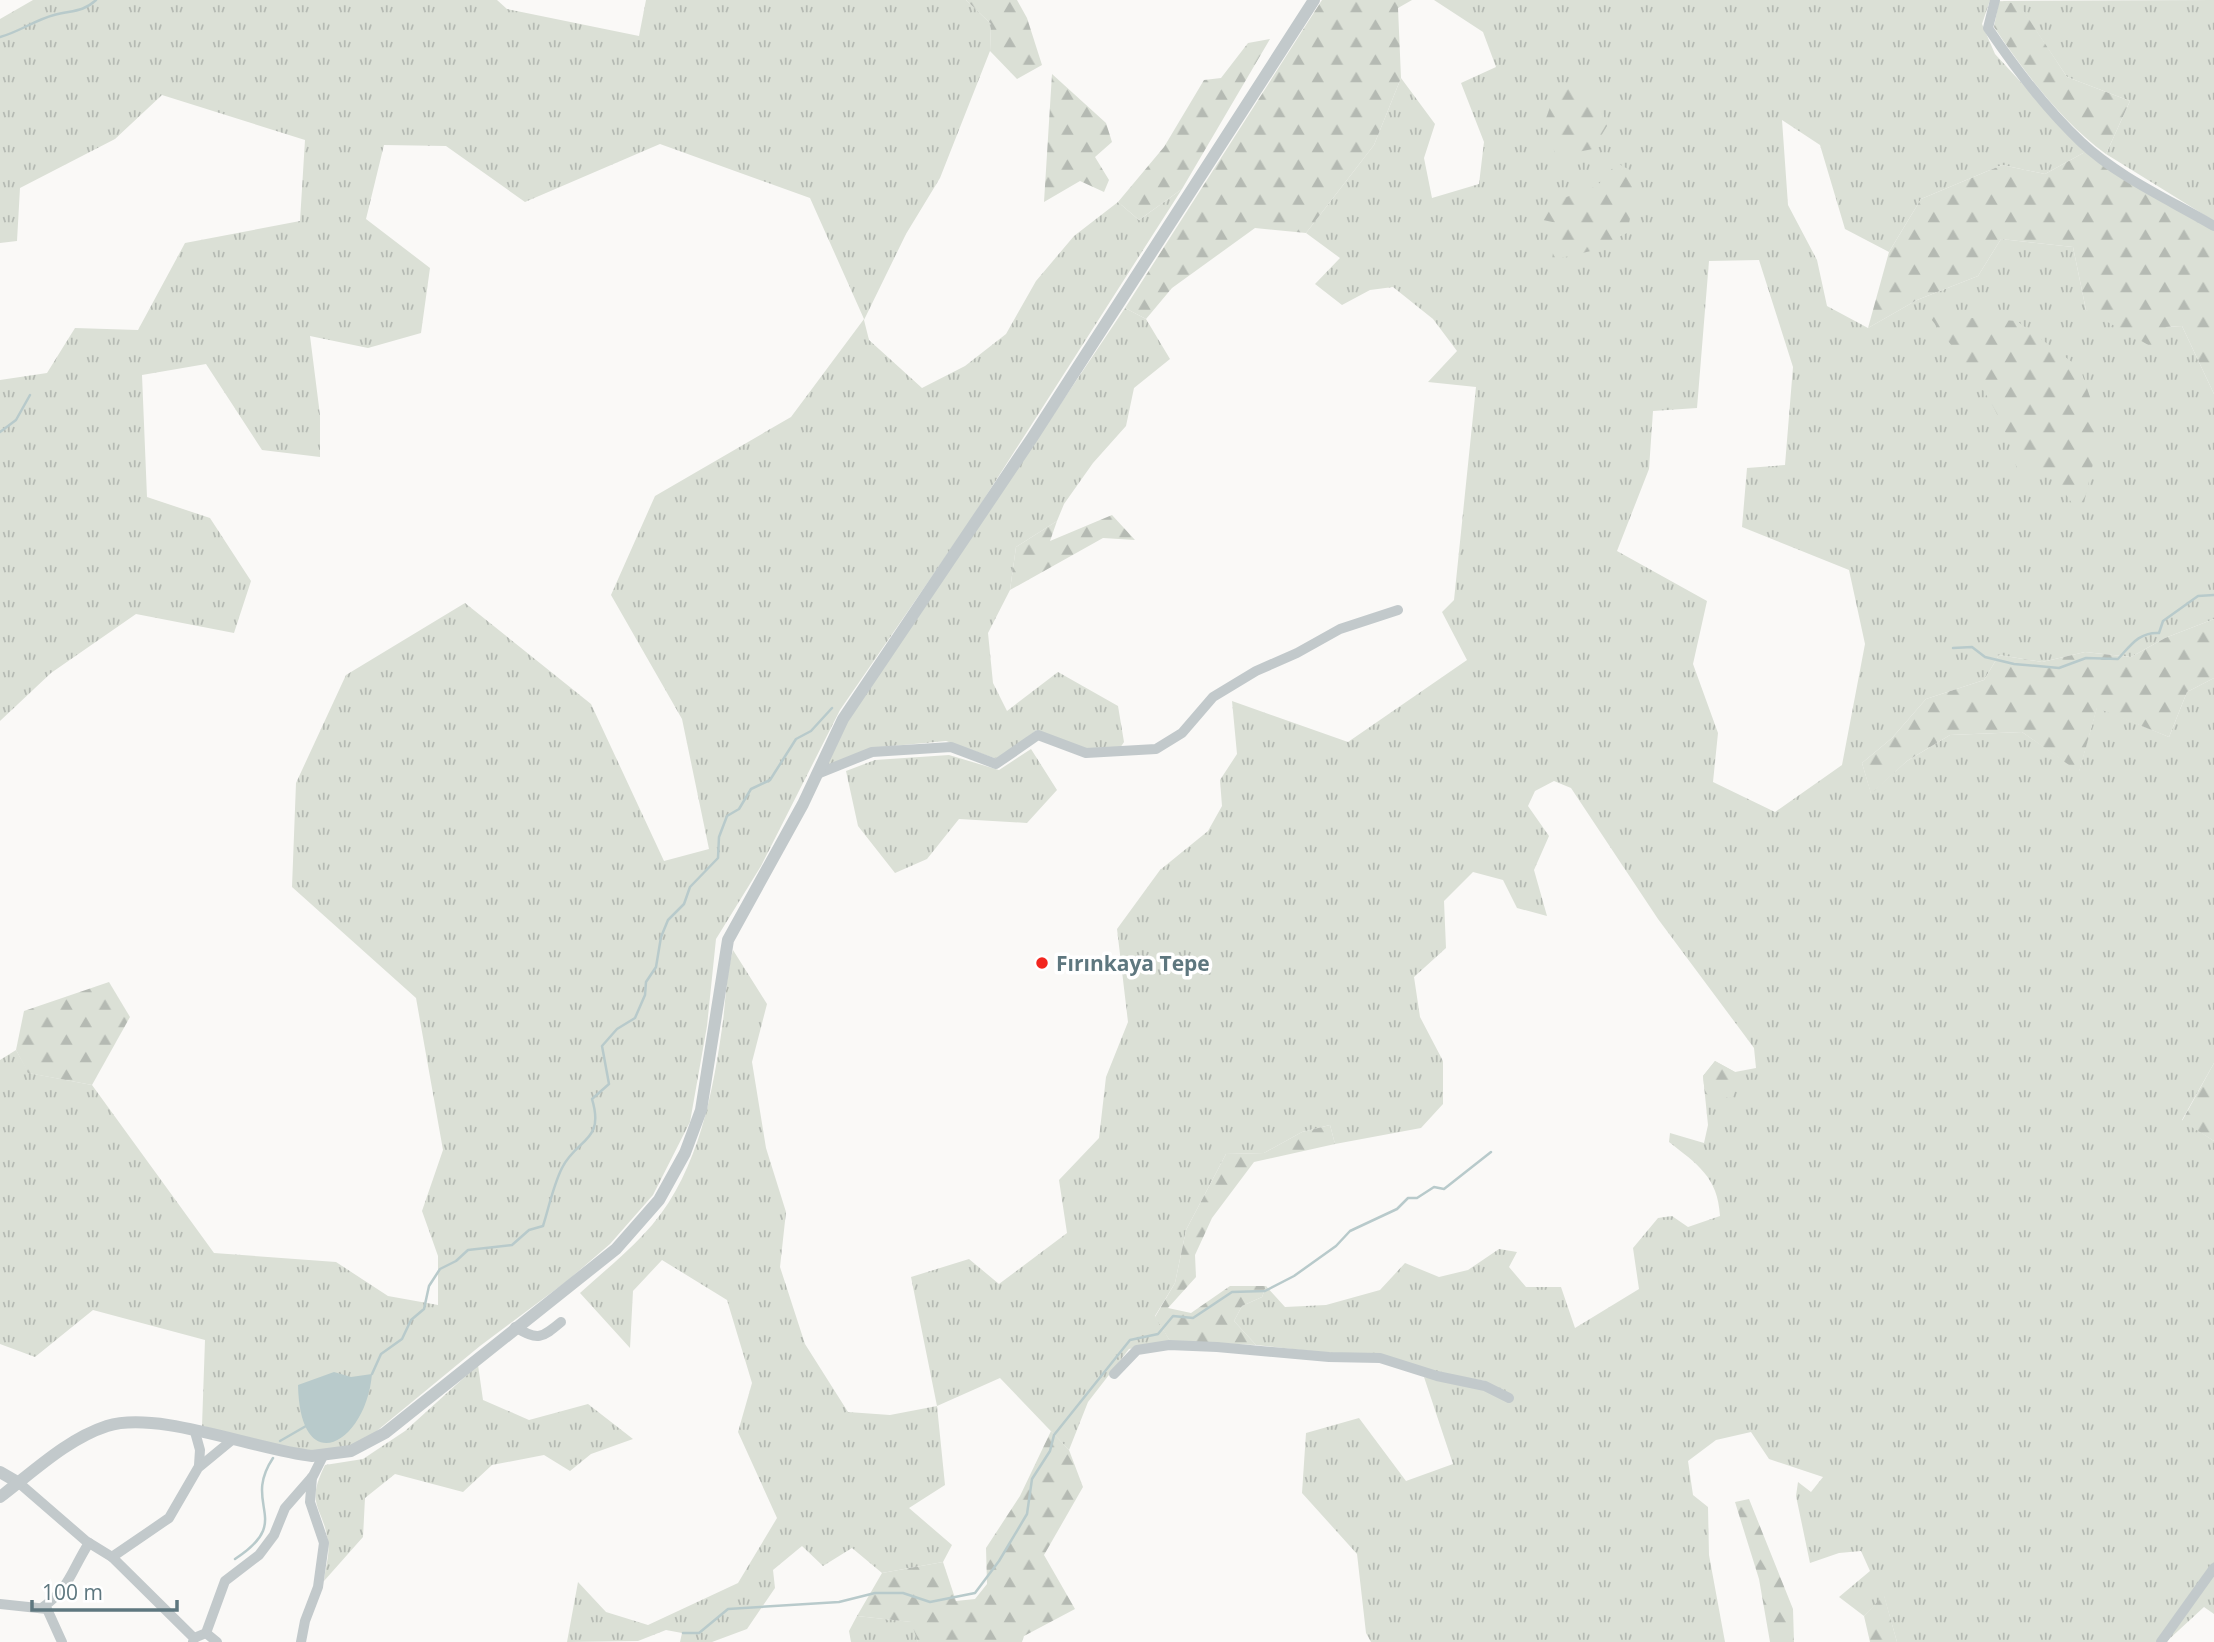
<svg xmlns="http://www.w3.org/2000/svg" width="2214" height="1642" font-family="'Open Sans',sans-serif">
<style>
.grass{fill:url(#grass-tufts);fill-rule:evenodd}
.forest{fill:url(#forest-firs)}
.water{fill:#b8cacb}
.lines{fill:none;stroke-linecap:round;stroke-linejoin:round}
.stream{stroke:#b8cacb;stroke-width:2.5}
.minor{stroke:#c2c9cb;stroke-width:10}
.tertiary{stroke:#c2c9cb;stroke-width:12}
.poi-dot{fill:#f2261f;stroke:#fff;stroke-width:2.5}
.labels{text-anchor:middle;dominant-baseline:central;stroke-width:7;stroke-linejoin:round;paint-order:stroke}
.poi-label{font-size:21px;font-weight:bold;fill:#5e777f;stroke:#fff;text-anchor:start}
</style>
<defs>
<pattern id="grass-tufts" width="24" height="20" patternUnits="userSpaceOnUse" patternTransform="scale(1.75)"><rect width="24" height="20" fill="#dbe0d6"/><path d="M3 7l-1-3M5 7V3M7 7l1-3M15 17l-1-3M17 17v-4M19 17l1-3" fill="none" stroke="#b5bab3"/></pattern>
<pattern id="forest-firs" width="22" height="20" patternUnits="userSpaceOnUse" patternTransform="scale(1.75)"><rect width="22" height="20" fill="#dbe0d6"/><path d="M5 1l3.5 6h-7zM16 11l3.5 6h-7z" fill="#b5bab3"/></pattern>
</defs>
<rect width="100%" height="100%" fill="#faf9f7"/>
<g class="grass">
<path d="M33,0h464l10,9 132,27 7,-36h320l25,24 -1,27 -50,127 -34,56 -42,86 5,20 53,48 43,-22 41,-32 30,-53 38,-45 44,-34 21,18 43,-31 -212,332 -130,189 -79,156 -45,73 -9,87 -17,96 -37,73 -43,49 -43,37 -87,65 -113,93 -25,10 -30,4 -110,-27 3,-86 -112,-30 -58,47 -35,-13v-284l16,-10 13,23 63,12 122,168 122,9 52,34 50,9v-49l-16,-45 21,-61 -27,-152 -124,-111 4,-104 50,-108 119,-72 126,101 73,157 45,-12 -27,-130 -71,-124 44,-99 136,-79 73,-98 -54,-121 -150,-54 -135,58 -79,-56 -62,-1 -18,74 64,49 -9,65 -53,15 -58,-12 10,79v42l-58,-7 -56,-86 -64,11 5,122 63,21 41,63 -17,52 -98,-19 -85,59 -51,48v-341l47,-7 28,-45 63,2 47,-87 115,-22 5,-81 -143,-45 -47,44 -95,49 -3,53 -17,2v-224z"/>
<path d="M1434,0h556l-8,24 13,30 90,98 -40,22 -43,-9 -81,34 -32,53 -44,-23 -25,-84 -38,-25 6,85 29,55 10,46 41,22 49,-28 61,-24 23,-37 72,8 13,63 80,17 16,-1 32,68v225l-49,19 -34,19 -46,-5 -43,10 -43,-7 -15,25 -58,19 -34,39 -30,25 9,30 36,-32 43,-26 72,-3 57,39 18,-64 72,30 18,-45 27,-14v385l-32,57 32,21v422l-57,79h-260l-13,-46 -20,20 -25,-19 31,-26 -9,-20 -22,2 -29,10 -14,-67 2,-14 13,10 12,-15 -54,-18 -18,-27 -35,8 -28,21 5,34 15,12 1,48 16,87h-354l-5,-9 -9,-79 -55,-61 4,-60 53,-15 47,63 47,-17 -29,-87 60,13 26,13 -25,-22 -157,-28 -72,-8 -22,-24 8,-15 20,-9 4,-11 19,21 41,-2 54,-15 25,-27 34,14 29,-7 31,-21 18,3 -8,15 17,20h35l14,41 64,-39 -6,-41 25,-30 14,-2 16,11 32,-11c-2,-39 -23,-52 -51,-74l1,-9 34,10 4,-18 -5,-49 12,-15 20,11 21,-4 -2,-20 -96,-129 -87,-131 -17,-7 -19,10 -7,15 21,30 -15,34 13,46 -30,-8 -14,-28 -30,-8 -29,29 2,47 -32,29 6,40 23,44v43l-22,24 -86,16 -5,-19 -28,7 -38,21 -38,1 -40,76 -11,53 -20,33 15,25 -41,8 -41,53 -19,48 -69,-72 -63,28 8,79 -36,23 43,37 -9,17 -61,11 -30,-25 -29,18 -21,-20 -29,24 2,18 -28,41 -35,13h-32l2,-9 -16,-3 -28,11 -71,1 11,-60 28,30 42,13 90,-42 39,-65 -39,-86 14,-49 -25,-83 -65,-40 -29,31 -3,57 -50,-55c21,-19 44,-38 63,-58 51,-52 68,-131 78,-200 5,-29 4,-56 12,-85l34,54 -15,58 14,86 20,64 -6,55 25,77 43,68 42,3 47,-9 -26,-129 58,-18 30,25 68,-51 -8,-53 40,-42 7,-61 22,-55 -11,-93 43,-59 48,-39 14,-25 -2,-26 17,-26 -5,-53 116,41 119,-82 -25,-48 12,-12 22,-213 -48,-5 29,-31 -24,-32 -40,-32 -23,3 -28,15 -27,-21 25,-26 -34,-25 68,-88 27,-67 34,46 -11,34 8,40 47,-14 5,-42 -23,-59 35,-16 -13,-35zM1759,260l34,107 -8,98 -38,3 -5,59 107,43 16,74 -23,121 -67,47 -62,-30 5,-49 -25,-69 14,-63 -90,-50 32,-82 4,-58 44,-3 12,-147z"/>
<path d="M2214,0v221l-108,-67 24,-53 -63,-24 -48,-72 -20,-4z"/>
<path d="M1125,308l21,11 24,40 -36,29 -8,38 -33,37 -29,41 -7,17 -41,26 -6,43 -22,43 5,50 14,28 51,-39 60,34 6,36 -4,6 -34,1 -49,-19 -40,29 -51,-18 -75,7 -46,19 17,-38z"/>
<path d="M1031,749l26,41 -30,33 -68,-4 -32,40 -32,14 -37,-47 -12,-55 29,-11 74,-5 50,15z"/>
<path d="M478,1365l5,35 46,20 59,-16 45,35 -42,15 -21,17 -26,-16 -52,10 -29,27 -68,-18 -30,24 -2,39 -39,44c1,-12 6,-27 4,-38 -4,-37 -24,-36 -3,-78l38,-6 42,-28z"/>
<path d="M2214,1573v41l-10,-7 -38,35z"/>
<path d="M857,1616l55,6 6,20h-67l-2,-11z"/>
</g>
<g class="forest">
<path d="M966,0h51l10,18 15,47 -25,14 -27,-28 1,-27z"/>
<path d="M1322,0h90l-14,8 3,70 -27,67 -68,88 -51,-5 -83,60 -26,31 -21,-11z"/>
<path d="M1999,1l20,3 48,73 63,24 -24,53c-45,-33 -81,-81 -112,-127z"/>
<path d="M1270,39l-88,150 -43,31 -21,-18 46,-55 40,-67 17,-2 27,-35z"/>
<path d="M1052,74l54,49 6,19 -17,15 14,23 -5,12 -24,-11 -36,21z"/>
<path d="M1557,88l39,3 11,35 -14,23 -37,7 -11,-35z"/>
<path d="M2085,152l129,78v164l-32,-68 -16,1 -14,20 -66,-37 -13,-63 -72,-8 -23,37 -61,24 -49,28 21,-76 32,-53 81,-34 43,9z"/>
<path d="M1617,163l22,12 -12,58 -36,18 -39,9 5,-37 -14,-3 4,-16 50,-18z"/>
<path d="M1928,315l89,6 63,47 21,61 -20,87 -28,-40 -36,-6c-12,-61 -52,-107 -89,-155z"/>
<path d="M1112,515l23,25 -32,-2 -93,52 6,-43 41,-26 -7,20z"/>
<path d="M2214,619v59l-27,14 -18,45 -72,-29 -18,64 -57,-40 -72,3 -43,26 -36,33 -9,-31 30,-25 34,-39 58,-19 15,-25 43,7 43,-10 46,5 34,-19z"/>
<path d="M109,982l21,35 -38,68 -64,-12 -12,-23 8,-39z"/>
<path d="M1715,1061l20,11 -3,26 -27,-4 -2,-18z"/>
<path d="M2214,1063v78l-32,-20z"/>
<path d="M1330,1125l5,19 -81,18 -42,56 -17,37 1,22 -28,31 23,5 39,-27h36l-4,11 -20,9 -8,15 22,24 -86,-4 -15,-24 20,-34 11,-53 40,-76 38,-1 38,-21z"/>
<path d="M1051,1431l18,19 14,37 -39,68 31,54 -51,27 -2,6h-104l-7,-20 -54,-6 25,-43 61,-11 13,39 19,-2 12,-15 -1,-36 34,-52z"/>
<path d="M1749,1499l44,110 1,33h-24l-11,-63 -24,-77z"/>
<path d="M1884,1595l13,47h-27l-6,-26z"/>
</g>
<path class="water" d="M334,1372l17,5 21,-3c-6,70 -72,107 -74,11z"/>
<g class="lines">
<g class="stream">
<path d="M0,37c19,-5 35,-17 54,-22 17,-5 28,-2 42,-15"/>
<path d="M0,432l16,-12 14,-25"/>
<path d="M1953,648l19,-1 13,10 29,7 45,4 27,-10 32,1c13,-14 21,-27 41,-26l4,-12 35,-25 16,-1"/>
<path d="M372,1374l9,-20 21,-15 9,-19 13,-11 5,-23 11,-17 16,-8 12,-11 44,-5 17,-15 14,-4c6,-19 10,-40 19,-58 15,-30 43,-26 30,-69l17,-15 -7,-38 15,-17 18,-11 10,-23 1,-13 10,-15 5,-30 7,-17 16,-16 6,-17 28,-29 1,-21 8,-21 12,-7 12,-20 19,-9 26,-41 15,-8 21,-23"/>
<path d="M280,1441l26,-15"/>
<path d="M235,1559c60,-39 6,-53 38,-101"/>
<path d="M683,1633h16l29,-24 111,-7 36,-9h28l27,9 45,-9 24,-32 28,-47 5,-35 18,-28 4,-16 76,-95 28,-6 15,-18 20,2 39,-26 33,-1 29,-15 42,-30 14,-15 47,-22 11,-11h9l17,-11 10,2 47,-37"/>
</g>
<g class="minor">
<path d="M1995,0l-7,28c27,40 58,81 93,114 37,35 89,58 133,84"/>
<path d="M817,774l55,-22 79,-5 45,17 42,-29 48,18 70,-4 26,-16 31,-36 43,-26 41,-18 43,-24 58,-19"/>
<path d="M515,1327c23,14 27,11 46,-5"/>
<path d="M1114,1374l23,-24 32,-5 48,2 112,10 51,1 57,18 48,10 24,12"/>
<path d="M195,1432l5,18 -1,15"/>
<path d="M19,1483l67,58 26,16 82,81 -1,4"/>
<path d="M112,1557l57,-39 29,-50 34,-28"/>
<path d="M0,1604l47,5 15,33"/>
<path d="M43,1607c27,-19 29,-38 46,-64"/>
<path d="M206,1633l11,9"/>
<path d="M194,1638l12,-5 19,-52 34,-26 15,-20 11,-27 28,-32 10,-20"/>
<path d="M301,1642l4,-21 13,-34 6,-44 -14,-41 2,-25"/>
<path d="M2161,1642l53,-74"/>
</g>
<g class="tertiary">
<path d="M0,1472l19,11"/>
<path d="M0,1497c33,-25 67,-58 107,-71 51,-16 149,24 205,30l39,-5 34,-18 231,-184 43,-49 26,-47 16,-43 27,-170 75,-136 40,-85 189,-281 282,-438"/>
</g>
</g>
<circle class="poi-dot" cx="1042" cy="963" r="7"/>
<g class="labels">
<g class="poi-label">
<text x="1056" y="963">Fırınkaya Tepe</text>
</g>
</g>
<path d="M32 1600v10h145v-10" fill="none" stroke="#5e777f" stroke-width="3.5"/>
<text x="42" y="1600" font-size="21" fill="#5e777f" stroke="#ffffff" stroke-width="5" paint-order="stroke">100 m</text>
</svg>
